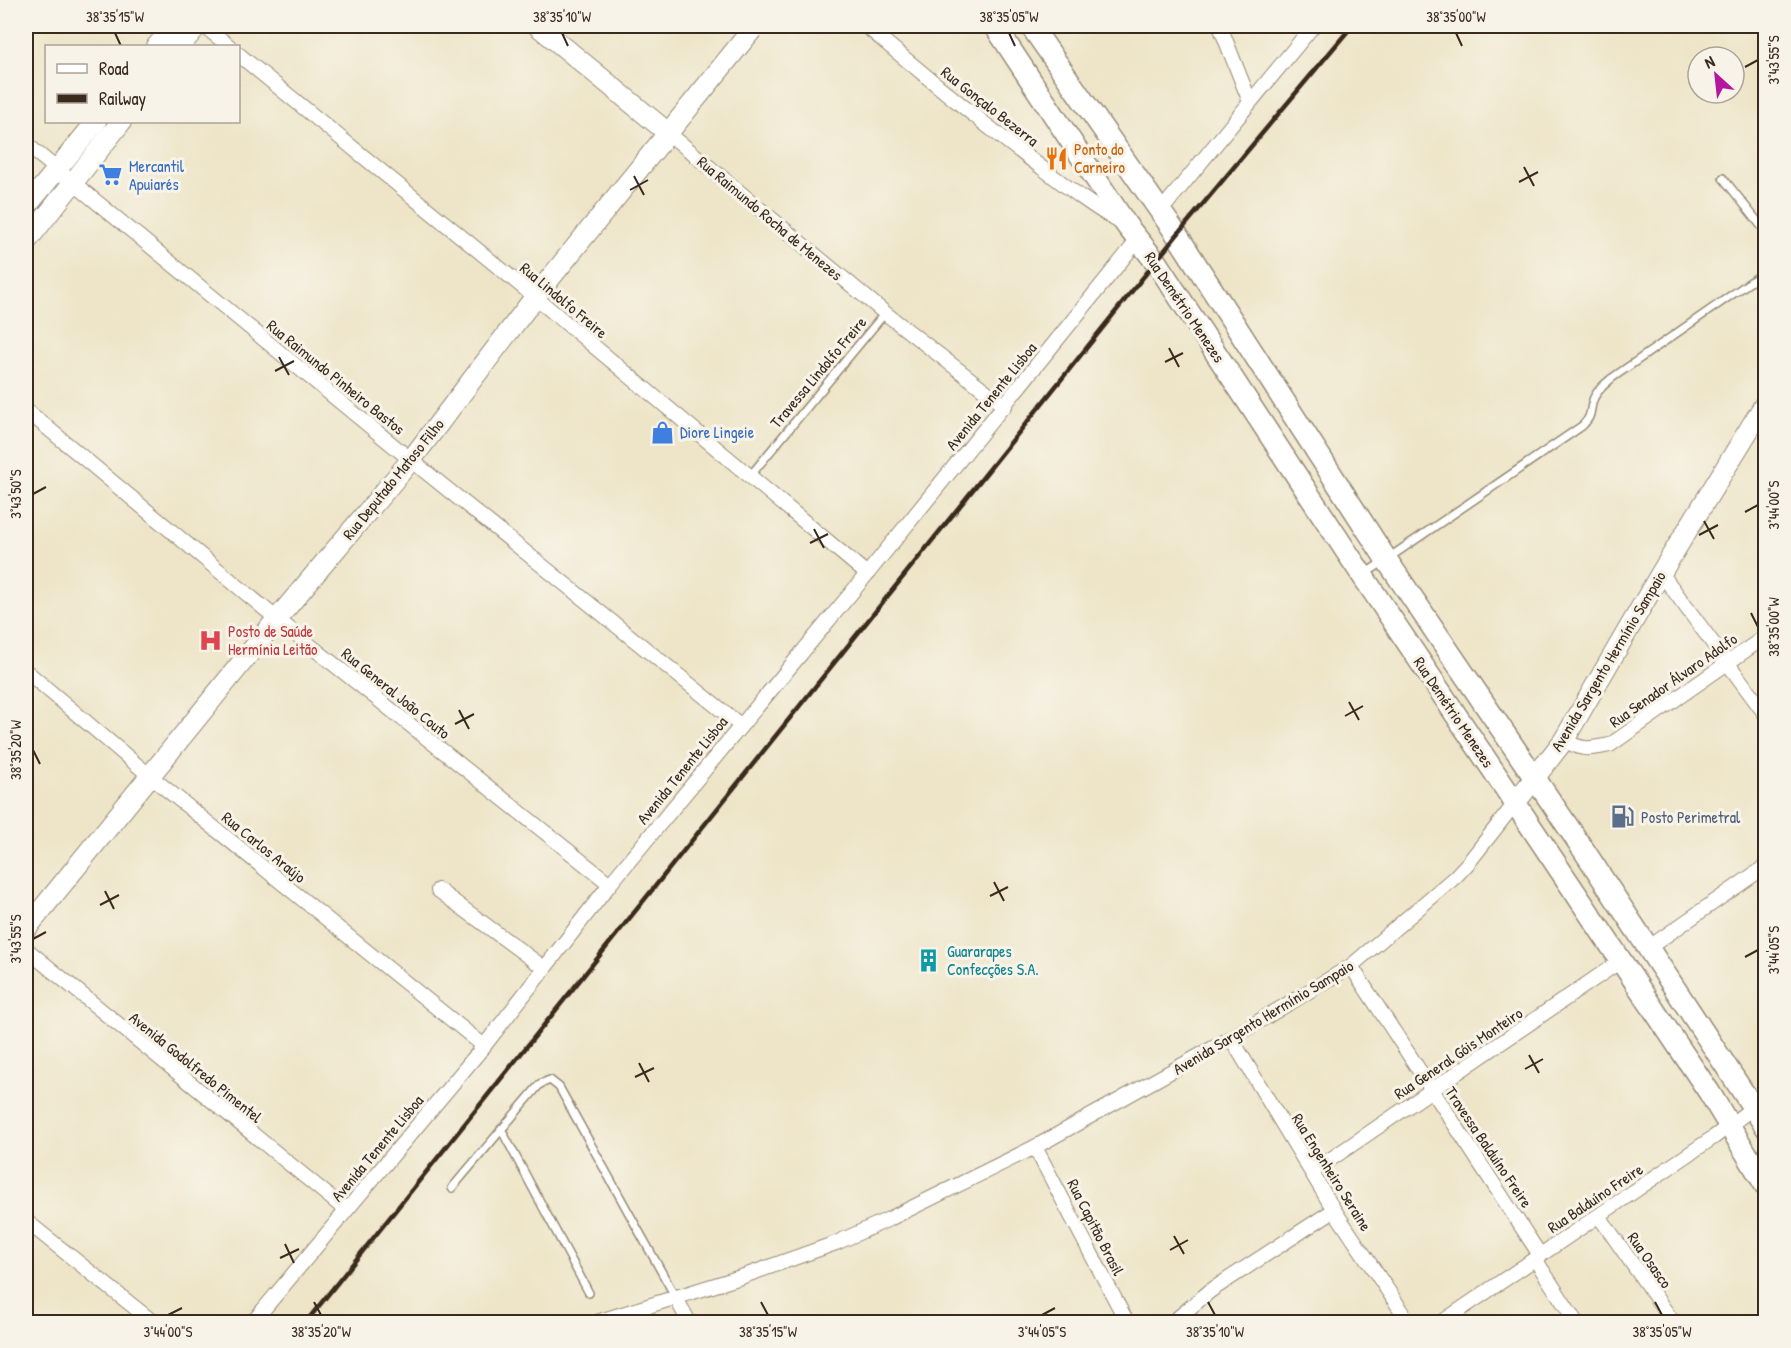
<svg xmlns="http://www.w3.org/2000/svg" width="1791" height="1348" font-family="'Patrick Hand',sans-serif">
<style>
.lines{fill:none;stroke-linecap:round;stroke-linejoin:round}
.lane-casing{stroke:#948873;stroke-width:10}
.street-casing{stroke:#948873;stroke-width:16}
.secondary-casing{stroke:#948873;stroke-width:22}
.primary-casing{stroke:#948873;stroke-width:24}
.lane{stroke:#fff;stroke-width:7}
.street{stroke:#fff;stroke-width:14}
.secondary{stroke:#fff;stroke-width:20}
.primary{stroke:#fff;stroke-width:21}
.rail{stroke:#3b2a1e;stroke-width:4.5}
.ticks{fill:none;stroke:#3b2a1e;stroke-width:2}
.labels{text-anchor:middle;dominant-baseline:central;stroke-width:6;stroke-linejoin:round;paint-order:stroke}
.street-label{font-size:16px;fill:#3b2a1e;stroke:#f7f3e8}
.food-label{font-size:16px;fill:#c56008;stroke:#f7f3e8;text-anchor:start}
.shop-label{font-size:16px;fill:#366cbe;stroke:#f7f3e8;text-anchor:start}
.health-label{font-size:16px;fill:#be3a42;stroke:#f7f3e8;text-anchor:start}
.service-label{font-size:16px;fill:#4e5e75;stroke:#f7f3e8;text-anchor:start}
.culture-label{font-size:16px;fill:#0d838f;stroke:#f7f3e8;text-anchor:start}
.neatline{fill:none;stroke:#3b2a1e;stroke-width:2}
.ticks-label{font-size:15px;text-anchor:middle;fill:#3b2a1e}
</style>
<rect width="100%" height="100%" fill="#f7f3e8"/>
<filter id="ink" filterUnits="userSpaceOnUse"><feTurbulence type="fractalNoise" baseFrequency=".0167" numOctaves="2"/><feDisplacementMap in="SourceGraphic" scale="12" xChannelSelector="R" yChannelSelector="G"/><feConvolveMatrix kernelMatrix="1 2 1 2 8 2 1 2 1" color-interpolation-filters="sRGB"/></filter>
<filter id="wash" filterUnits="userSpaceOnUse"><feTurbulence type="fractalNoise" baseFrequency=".008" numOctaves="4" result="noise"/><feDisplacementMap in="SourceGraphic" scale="24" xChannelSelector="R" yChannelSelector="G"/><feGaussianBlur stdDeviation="1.35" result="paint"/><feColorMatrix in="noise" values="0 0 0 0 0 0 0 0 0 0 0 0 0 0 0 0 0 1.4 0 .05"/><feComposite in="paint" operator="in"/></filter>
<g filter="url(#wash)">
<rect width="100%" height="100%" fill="#eee5c8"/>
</g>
<g filter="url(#ink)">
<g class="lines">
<defs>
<g id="lane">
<path d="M1723,178l43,54"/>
<path d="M750,476l135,-163"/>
<path d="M1365,574l217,-148c11,-11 7,-13 11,-26 3,-9 12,-16 19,-22l154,-107"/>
<path d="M501,1129l88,164"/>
<path d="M452,1188l88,-104 10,-4 9,7 117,211"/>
</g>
<g id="street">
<path d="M204,26l25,20"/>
<path d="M866,26c55,46 109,92 167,135 29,22 58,45 90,63"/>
<path d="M1220,26l30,76"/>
<path d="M238,54l297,243 332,277"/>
<path d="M667,132l218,181 120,93"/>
<path d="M26,144l385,316 329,265"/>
<path d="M1160,212l153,-186"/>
<path d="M26,410l251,209 333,265"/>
<path d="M1661,573l105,142"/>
<path d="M26,671l124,105 334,270"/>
<path d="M1564,740c19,11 25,9 46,5l156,-109"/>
<path d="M438,890l106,78"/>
<path d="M1648,948l118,-82"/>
<path d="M26,949l320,261"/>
<path d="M1351,966l189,289"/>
<path d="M1231,1038l103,172 75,112"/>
<path d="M1035,1147l92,175"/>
<path d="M1312,1172l310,-212"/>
<path d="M1599,1216l74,106"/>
<path d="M26,1221l127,101"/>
<path d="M1535,1259l41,63"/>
<path d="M676,1298l13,24"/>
<path d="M253,1322l231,-276 126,-162 257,-310 271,-334"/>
<path d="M597,1322l147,-46 92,-33 53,-24 146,-72 196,-109 120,-72 104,-89 14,-15 47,-60"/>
<path d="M1173,1322l37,-31 124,-81"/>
<path d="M1442,1322l272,-185 52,-39"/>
</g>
<g id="secondary">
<path d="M538,26l129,106"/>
<path d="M157,46l17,-20"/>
<path d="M180,46l17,-20"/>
<path d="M26,207l70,-85"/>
<path d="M26,242l95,-120"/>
<path d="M1516,802l48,-62 97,-167 105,-171"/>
<path d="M26,929l251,-310 134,-159 124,-163 220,-271"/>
</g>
<g id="primary">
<path d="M995,26l132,200 29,36 190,289 363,541 57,94"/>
<path d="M1031,26l146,209 209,324 197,290 183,278"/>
</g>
</defs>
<use href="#lane" class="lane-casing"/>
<use href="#street" class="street-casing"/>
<use href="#secondary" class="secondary-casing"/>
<use href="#primary" class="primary-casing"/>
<use href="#lane" class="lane"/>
<use href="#street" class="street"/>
<use href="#secondary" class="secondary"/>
<use href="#primary" class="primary"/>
<path class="rail" d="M306,1322l871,-1087 175,-209"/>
</g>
</g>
<path class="ticks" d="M115,33l6,13M562,33l6,13M1009,33l6,13M1456,33l6,13M1745,67l13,-7M1524,167l10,19M634,176l10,19M1519,182l19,-10M630,190l18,-10M1169,348l10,19M279,357l10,18M1165,362l18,-9M275,371l19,-10M33,494l13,-7M1745,512l13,-7M1704,521l10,18M814,529l10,19M1699,535l19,-10M810,543l18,-9M1751,613l7,14M1349,702l10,18M459,710l10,19M1345,716l18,-10M455,724l19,-10M33,750l7,14M994,882l10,19M105,891l9,18M990,896l18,-9M100,905l19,-10M33,939l13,-7M1745,957l13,-7M1529,1055l10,18M639,1063l10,19M1525,1069l18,-10M635,1077l19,-9M1174,1236l10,18M285,1244l9,19M1170,1250l18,-10M280,1258l19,-9M314,1302l7,13M761,1302l7,13M1208,1302l7,13M1655,1302l7,13M168,1315l14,-7M1042,1315l13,-7"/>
<defs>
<symbol id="restaurant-bare" viewBox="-9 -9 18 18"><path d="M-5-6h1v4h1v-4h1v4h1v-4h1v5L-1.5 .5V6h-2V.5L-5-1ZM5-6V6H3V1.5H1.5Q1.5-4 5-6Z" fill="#e8710a" stroke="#f7f3e8" stroke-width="2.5" paint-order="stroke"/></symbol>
<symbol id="supermarket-bare" viewBox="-9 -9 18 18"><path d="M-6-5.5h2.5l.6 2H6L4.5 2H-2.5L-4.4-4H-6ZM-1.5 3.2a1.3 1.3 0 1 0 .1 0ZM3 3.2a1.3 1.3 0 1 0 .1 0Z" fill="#3f7fe0" stroke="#f7f3e8" stroke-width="2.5" paint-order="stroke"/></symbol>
<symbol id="shop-bare" viewBox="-9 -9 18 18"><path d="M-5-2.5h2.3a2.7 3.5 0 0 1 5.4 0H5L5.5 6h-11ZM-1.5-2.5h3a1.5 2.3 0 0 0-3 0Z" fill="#3f7fe0" stroke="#f7f3e8" stroke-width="2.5" paint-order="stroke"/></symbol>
<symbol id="hospital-bare" viewBox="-9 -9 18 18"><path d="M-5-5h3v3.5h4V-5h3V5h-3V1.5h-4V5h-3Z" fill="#e0444e" stroke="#f7f3e8" stroke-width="2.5" paint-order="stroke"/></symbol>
<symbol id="fuel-bare" viewBox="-9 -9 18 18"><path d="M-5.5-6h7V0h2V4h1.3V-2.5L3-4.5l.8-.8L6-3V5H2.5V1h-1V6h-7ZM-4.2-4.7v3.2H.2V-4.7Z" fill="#5c6f8a" stroke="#f7f3e8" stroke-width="2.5" paint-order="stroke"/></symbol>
<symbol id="building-bare" viewBox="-9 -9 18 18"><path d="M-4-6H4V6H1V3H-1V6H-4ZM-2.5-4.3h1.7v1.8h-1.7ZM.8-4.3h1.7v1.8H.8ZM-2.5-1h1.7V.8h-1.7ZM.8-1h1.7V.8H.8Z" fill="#0f9aa8" stroke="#f7f3e8" stroke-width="2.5" paint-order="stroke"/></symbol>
</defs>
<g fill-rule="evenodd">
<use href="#restaurant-bare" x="1040" y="142" width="33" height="33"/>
<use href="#supermarket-bare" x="94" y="158" width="33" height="33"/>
<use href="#shop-bare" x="646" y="416" width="33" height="33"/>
<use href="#hospital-bare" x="194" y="624" width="33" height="33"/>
<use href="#fuel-bare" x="1606" y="800" width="33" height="33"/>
<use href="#building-bare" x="912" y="944" width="33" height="33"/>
</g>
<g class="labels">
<g class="street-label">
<text transform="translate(990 106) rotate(38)">Rua Gonçalo Bezerra</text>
<text transform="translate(770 218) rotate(40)">Rua Raimundo Rocha de Menezes</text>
<text transform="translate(564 300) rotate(40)">Rua Lindolfo Freire</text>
<text transform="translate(1185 307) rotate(56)">Rua Demétrio Menezes</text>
<text transform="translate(818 372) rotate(-50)">Travessa Lindolfo Freire</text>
<text transform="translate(336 377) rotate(39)">Rua Raimundo Pinheiro Bastos</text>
<text transform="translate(991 396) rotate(-51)">Avenida Tenente Lisboa</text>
<text transform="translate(393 479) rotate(-51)">Rua Deputado Matoso Filho</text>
<text transform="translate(1608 661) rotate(-59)">Avenida Sargento Hermínio Sampaio</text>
<text transform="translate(1673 680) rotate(-35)">Rua Senador Álvaro Adolfo</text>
<text transform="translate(396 693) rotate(39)">Rua General João Couto</text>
<text transform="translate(1454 712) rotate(56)">Rua Demétrio Menezes</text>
<text transform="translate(682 770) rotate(-51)">Avenida Tenente Lisboa</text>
<text transform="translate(264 847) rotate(39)">Rua Carlos Araújo</text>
<text transform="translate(1263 1017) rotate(-31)">Avenida Sargento Hermínio Sampaio</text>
<text transform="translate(1458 1053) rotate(-34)">Rua General Góis Monteiro</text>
<text transform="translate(196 1067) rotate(39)">Avenida Godolfredo Pimentel</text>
<text transform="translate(1489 1147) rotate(56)">Travessa Balduíno Freire</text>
<text transform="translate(377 1148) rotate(-50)">Avenida Tenente Lisboa</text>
<text transform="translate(1332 1172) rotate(58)">Rua Engenheiro Seraine</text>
<text transform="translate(1595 1198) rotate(-34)">Rua Balduíno Freire</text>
<text transform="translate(1096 1227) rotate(63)">Rua Capitão Brasil</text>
<text transform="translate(1650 1260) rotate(55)">Rua Osasco</text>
</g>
<g class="food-label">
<text x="1074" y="149">Ponto do<tspan x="1074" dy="18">Carneiro</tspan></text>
</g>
<g class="shop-label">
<text x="129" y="166">Mercantil<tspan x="129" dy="18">Apuiarés</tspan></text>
<text x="680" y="432">Diore Lingeie</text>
</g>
<g class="health-label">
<text x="228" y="631">Posto de Saúde<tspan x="228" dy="18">Hermínia Leitão</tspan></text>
</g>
<g class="service-label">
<text x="1641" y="817">Posto Perimetral</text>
</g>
<g class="culture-label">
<text x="947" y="951">Guararapes<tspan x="947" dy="18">Confecções S.A.</tspan></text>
</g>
</g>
<rect width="1791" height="1348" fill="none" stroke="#f7f3e8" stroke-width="66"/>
<rect x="45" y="45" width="195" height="78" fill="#f7f3e8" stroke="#aca397" stroke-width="1.5"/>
<rect x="57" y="64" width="30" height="9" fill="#ffffff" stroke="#aca397" stroke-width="1.5"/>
<text x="99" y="75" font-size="18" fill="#3b2a1e">Road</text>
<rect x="57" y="94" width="30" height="9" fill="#3b2a1e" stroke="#aca397" stroke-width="1.5"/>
<text x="99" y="105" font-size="18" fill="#3b2a1e">Railway</text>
<g transform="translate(1716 75) rotate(333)"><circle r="28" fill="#f7f3e8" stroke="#aca397" stroke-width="1.5"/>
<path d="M0-4.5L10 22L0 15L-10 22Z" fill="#b5179e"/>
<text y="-9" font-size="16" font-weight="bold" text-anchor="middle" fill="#3b2a1e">N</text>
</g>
<rect x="33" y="33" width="1725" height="1282" class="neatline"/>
<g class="ticks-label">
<text x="115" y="22">38°35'15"W</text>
<text x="562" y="22">38°35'10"W</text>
<text x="1009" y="22">38°35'05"W</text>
<text x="1456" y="22">38°35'00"W</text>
<text transform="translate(1774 60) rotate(-90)" y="5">3°43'55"S</text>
<text transform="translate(16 494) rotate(-90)" y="5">3°43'50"S</text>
<text transform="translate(1774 505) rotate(-90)" y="5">3°44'00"S</text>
<text transform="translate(1774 627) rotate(-90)" y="5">38°35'00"W</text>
<text transform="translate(16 750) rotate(-90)" y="5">38°35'20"W</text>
<text transform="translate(16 939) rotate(-90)" y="5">3°43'55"S</text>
<text transform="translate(1774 950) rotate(-90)" y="5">3°44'05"S</text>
<text x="168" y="1337">3°44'00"S</text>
<text x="321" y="1337">38°35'20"W</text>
<text x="768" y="1337">38°35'15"W</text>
<text x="1042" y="1337">3°44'05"S</text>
<text x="1215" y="1337">38°35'10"W</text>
<text x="1662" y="1337">38°35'05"W</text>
</g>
</svg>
